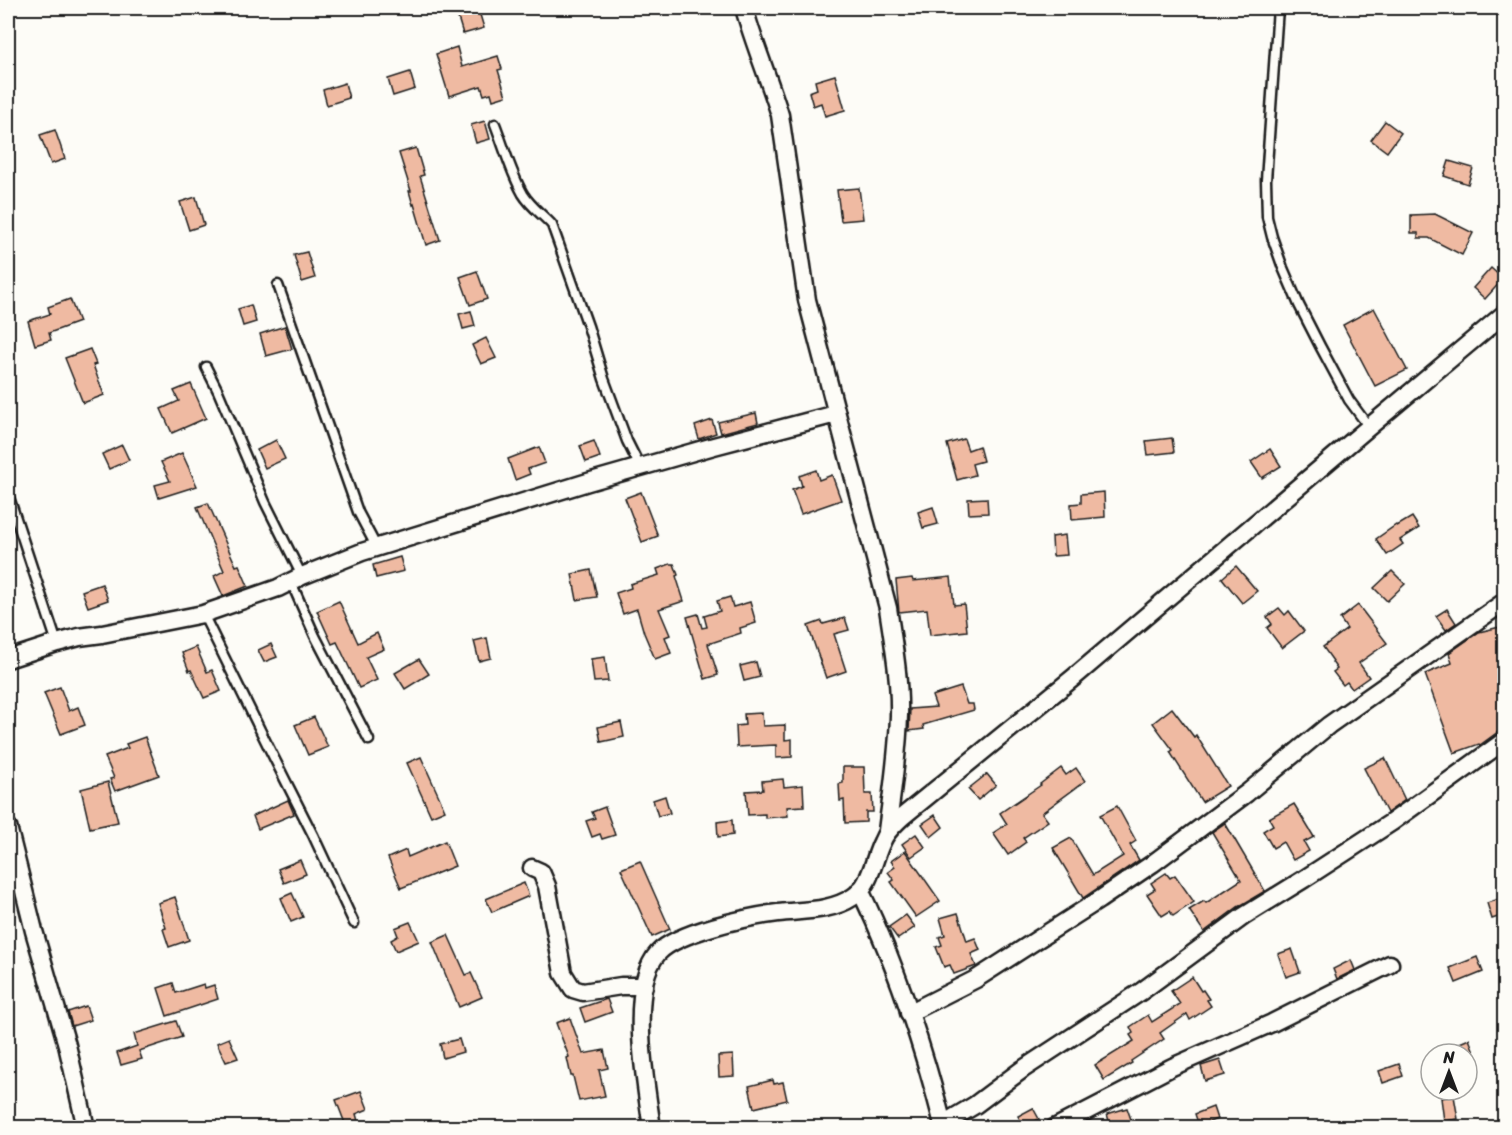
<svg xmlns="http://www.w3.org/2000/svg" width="1512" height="1135" font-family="Sriracha,sans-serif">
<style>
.building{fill:#efbaa2;stroke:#1c1c1c;stroke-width:1.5}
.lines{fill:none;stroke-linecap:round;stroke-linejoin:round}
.lane-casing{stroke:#1c1c1c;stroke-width:13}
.street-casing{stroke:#1c1c1c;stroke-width:21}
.lane{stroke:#fdfcf7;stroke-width:8}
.street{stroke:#fdfcf7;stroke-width:16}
</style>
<rect width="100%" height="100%" fill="#fdfcf7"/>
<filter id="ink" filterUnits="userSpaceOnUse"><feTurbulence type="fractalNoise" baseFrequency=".0167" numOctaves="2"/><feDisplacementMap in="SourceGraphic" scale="12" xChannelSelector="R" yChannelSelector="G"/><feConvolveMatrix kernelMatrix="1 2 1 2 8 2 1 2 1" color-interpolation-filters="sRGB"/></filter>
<g filter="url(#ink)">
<g class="building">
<path d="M455,8h23l6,20 -21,6z"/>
<path d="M457,47l5,20 36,-11 4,13 -4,1 8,26 -13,4 -2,-7 -7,2 -3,-9 -32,10 -13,-42z"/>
<path d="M410,72l5,17 -22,7 -5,-17z"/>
<path d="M835,75l10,35 -20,6 -4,-13 -8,3 -4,-14 8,-3 -2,-8z"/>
<path d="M345,83l4,15 -22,7 -4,-15z"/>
<path d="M485,121l5,18 -14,4 -5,-18z"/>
<path d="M1385,121l16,12 -14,19 -16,-12z"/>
<path d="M55,130l10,29 -14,5 -11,-29z"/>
<path d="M416,148l8,27 -4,1 20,64 -14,5 -12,-41 -1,1 -4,-14h2l-12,-38z"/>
<path d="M1449,161l24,7 -5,16 -24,-8z"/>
<path d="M859,188l4,31 -22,2 -4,-31z"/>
<path d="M196,197l8,28 -15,5 -9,-28z"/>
<path d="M1435,214l38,19 -11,22 -33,-17h-11v-5h-7v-18z"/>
<path d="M307,252l8,26 -13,4 -8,-27z"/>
<path d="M1491,268l12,11 -18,20 -12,-11z"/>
<path d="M477,271l10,28 -17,6 -10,-28z"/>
<path d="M70,299l9,23 -30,11 2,7 -16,5 -7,-24 22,-7 -2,-7z"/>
<path d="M251,305l5,17 -13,4 -5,-17z"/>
<path d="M1374,308l33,62 -32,16 -32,-61z"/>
<path d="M471,311l4,15 -12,3 -4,-15z"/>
<path d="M285,326l7,23 -26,7 -6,-22z"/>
<path d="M486,338l10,20 -15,6 -9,-19z"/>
<path d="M90,349l6,15 -3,1 11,30 -21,8 -18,-45z"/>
<path d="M191,384l15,34 -34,15 -11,-24 18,-8 -5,-10z"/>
<path d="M756,413l2,10 -37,10 -3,-11z"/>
<path d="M712,420l4,13 -17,6 -4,-13z"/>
<path d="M1172,438l2,14 -26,3 -2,-14z"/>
<path d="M964,439l4,11 11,-4 4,15 -11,3 3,11 -18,5 -10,-36z"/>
<path d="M276,440l9,19 -20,9 -8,-18z"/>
<path d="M594,441l6,16 -14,5 -6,-16z"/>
<path d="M122,445l7,15 -20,9 -7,-15z"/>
<path d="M539,447l6,16 -17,6 2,5 -15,6 -7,-21z"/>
<path d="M1270,449l11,17 -19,12 -11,-16z"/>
<path d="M182,453l15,33 -38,12 -4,-13 15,-4 -9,-19z"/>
<path d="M816,470l3,10 13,-5 9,25 -40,14 -9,-24 10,-4 -3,-10z"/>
<path d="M641,492l17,44 -16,6 -17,-44z"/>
<path d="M1104,492l1,25 -33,3 -1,-16 10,-1v-9z"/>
<path d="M987,498l1,15 -19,1 -1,-15z"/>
<path d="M208,503l28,63 3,-1 9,21 -25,10 -9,-20 10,-5 -27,-64z"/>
<path d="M933,507l5,17 -15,4 -5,-16z"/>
<path d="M1412,517l7,11 -19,12 3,4 -16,11 -11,-16 20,-14 1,1z"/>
<path d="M1065,535l2,20 -14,1 -1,-19z"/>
<path d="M400,557l4,14 -28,7 -3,-13z"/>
<path d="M670,564h4l4,11 -2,1 8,25 -25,8 11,26 -5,2 6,16 -16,6 -11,-26 -7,-24 -14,5 -7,-21 15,-5 -1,-4 29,-9 -2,-6z"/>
<path d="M1236,566l21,25 -15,12 -20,-25z"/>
<path d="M591,570l6,27 -20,3 -5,-26z"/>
<path d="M1392,571l13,13 -18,17 -13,-13z"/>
<path d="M951,577l3,28 10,-1 3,27 -37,4 -3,-26 -28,3 -3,-32 16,-2 1,3z"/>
<path d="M102,584l6,16 -20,7 -6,-16z"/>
<path d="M730,597l3,10 17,-5 6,21 -16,5 1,5 -33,11 10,31 -13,4 -18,-62 11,-3 4,14 5,-1 -3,-11 16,-5 -3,-10z"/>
<path d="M339,601l19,42 19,-10 7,16 -18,8 11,23 -18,8 -22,-46 -5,2 -15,-33z"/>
<path d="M1358,605l29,38 -28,20 10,14 -17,12 -5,-7 -4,3 -10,-13 4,-3 -5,-7 1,-1 -10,-14 24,-18 -7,-10z"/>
<path d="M1279,608l6,7 4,-4 15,20 -22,17 -15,-20 5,-4 -5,-7z"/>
<path d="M1447,609l9,14 -10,7 -10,-14z"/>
<path d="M845,618l4,12 -15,4 12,37 -20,7 -18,-52 14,-5 1,3z"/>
<path d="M1504,626v105l-6,1 -18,13 -1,-1 -25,9 -29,-79 27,-11 -3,-10 30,-21z"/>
<path d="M487,638l4,20 -12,3 -5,-20z"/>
<path d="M271,644l6,13 -13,5 -6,-12z"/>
<path d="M196,647l11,25 5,-2 9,21 -17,7 -13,-28 -2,1 -7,-18z"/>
<path d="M605,657l3,24 -14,1 -3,-23z"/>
<path d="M419,659l10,15 -24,15 -10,-16z"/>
<path d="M756,662l4,15 -16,4 -4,-15z"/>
<path d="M60,687l9,24 9,-4 7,18 -24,9 -17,-41z"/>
<path d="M961,687l6,17h6l1,6 -51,15 1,4 -15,2 1,-22 26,-2 -4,-11z"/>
<path d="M1172,708l22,29 2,-2 32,51 -26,16 -32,-50 3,-2 -20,-27z"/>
<path d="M762,713l1,13 22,-1v15l7,-1v18l-16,1v-13l-39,2 -1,-21 9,-1 -1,-11z"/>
<path d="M314,717l14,30 -20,8 -13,-30z"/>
<path d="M621,722l3,15 -23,5 -3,-15z"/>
<path d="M145,737l14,38 -44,16 -5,-12 4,-1 -9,-21 23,-9 -2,-4z"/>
<path d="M421,757l24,53 -14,6 -24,-53z"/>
<path d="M1385,758l20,42 -18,13 -23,-45z"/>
<path d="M843,767h21l1,27h7l1,18h-7v10l-21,1 -1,-23 -4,1 -1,-17 4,-1z"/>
<path d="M1061,768l5,7 10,-7 9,13 -43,32 6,8 -25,17 3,4 -18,13 -15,-22 14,-9 -7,-11 41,-28 -1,-1z"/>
<path d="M987,774l9,11 -18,15 -10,-11z"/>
<path d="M783,779l1,8 19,-2 1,21 -17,1 1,9 -23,2v-4l-17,1 -2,-24 17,-1 -1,-9z"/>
<path d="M108,782l10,40 -28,6 -9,-39z"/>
<path d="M665,796l5,17 -12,3 -5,-16z"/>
<path d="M288,800l6,14 -36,15 -5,-13z"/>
<path d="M1294,804l20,33 -10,5 5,9 -16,9 -10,-18 -10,6 -10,-17 10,-6 -4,-7z"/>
<path d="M1117,806l19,35 -6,4 9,15 -56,38 -30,-50 18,-10 22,37 30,-19 -23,-41z"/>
<path d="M605,807l10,28 -13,4 -2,-5 -8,3 -6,-16 9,-3 -3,-6z"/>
<path d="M935,815l8,12 -12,10 -9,-13z"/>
<path d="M732,820l1,15 -15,2 -1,-15z"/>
<path d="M1225,823l40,68 -27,16 -34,25 -15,-22 15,-9 2,2 35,-23 -29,-48z"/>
<path d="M916,834l9,13 -14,10 -9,-13z"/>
<path d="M445,841l10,25 -54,22 -13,-30 18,-8 2,7z"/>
<path d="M905,851l35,50 -24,16 -25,-35 3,-2 -6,-8 7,-5 -4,-6z"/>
<path d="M300,860l6,14 -22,9 -6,-14z"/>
<path d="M640,861l30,68 -18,8 -31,-68z"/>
<path d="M1166,873l4,5 5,-3 19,27 -21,14 -3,-5 -8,5 -15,-22 8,-5 -4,-6z"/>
<path d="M524,883l5,13 -37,16 -6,-13z"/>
<path d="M292,893l11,24 -12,5 -10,-24z"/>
<path d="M175,897l14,43 -20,7 -6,-18 3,-1 -8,-25z"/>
<path d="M1499,899l5,16 -12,4 -5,-16z"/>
<path d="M958,913l9,28 8,-3 5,12 -9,4 5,12 -22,8 -4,-9 -6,2 -8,-20 6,-2 -3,-8 6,-2 -5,-17z"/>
<path d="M906,915l9,12 -17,12 -9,-12z"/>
<path d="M410,922l9,19 -23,10 -5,-11 7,-4 -3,-8z"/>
<path d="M448,935l18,40 5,-2 11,24 -23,10 -27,-65z"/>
<path d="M1292,949l8,23 -14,5 -8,-23z"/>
<path d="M1477,957l6,15 -27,11 -6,-15z"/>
<path d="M1351,960l4,10 -18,9 -4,-10z"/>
<path d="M1192,977l9,14 2,-1 6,9 -2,1 4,6 -21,14 -3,-6 -27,19 4,6 -33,22 1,2 -28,17 -9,-15 39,-24 -4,-6 3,-2 -3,-6 18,-12 4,7 28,-18 -9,-13z"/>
<path d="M173,983l3,10 28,-9 1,4 9,-3 4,14 -51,17 -9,-28z"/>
<path d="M607,999l5,13 -27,10 -5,-14z"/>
<path d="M86,1006l5,14 -19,6 -4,-14z"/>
<path d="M570,1018l13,36 21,-4 4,18 -9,2 6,26 -26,5 -6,-25h-2l-4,-18 2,-1 -13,-34z"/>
<path d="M176,1021l6,16 -43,14 3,8 -21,6 -4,-12 20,-7 -3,-12z"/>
<path d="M229,1038l9,20 -12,4 -9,-19z"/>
<path d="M459,1039l4,13 -20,6 -3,-14z"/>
<path d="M1469,1039l6,15h-41z"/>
<path d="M733,1055l1,21 -15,1 -1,-21z"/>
<path d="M1220,1060l5,15 -20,6 -4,-15z"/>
<path d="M1399,1064l4,12 -20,7 -4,-12z"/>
<path d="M773,1080l1,4 9,-2 4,18 -33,8 -5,-22z"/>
<path d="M361,1091l7,18 -12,5 2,7 -12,5 -10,-26z"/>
<path d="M1454,1096l4,23 -14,2 -3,-23z"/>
<path d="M1213,1107l4,12 -18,7 -4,-12z"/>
<path d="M1033,1108l6,11 -15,8 -6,-11z"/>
<path d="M1127,1108l6,17 -9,3h-13l-4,-14z"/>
</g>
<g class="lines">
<defs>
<g id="lane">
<path d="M1278,8l-12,172 1,37 5,20 11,31 16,37 21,41 29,54 20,27"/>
<path d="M495,124c9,23 16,49 28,70 8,13 20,21 29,31l36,101 16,53 23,62 13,26"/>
<path d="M278,285l80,227 19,36"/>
<path d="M206,367l12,24 47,111 37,74"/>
<path d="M8,494l49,149"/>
<path d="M291,582l24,54 54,104"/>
<path d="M203,614l66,134 44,87 41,88"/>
</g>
<g id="street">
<path d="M744,8c10,36 25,71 36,107l27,185 81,308c5,34 12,71 11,107 -1,39 -7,77 -12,116"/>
<path d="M8,659l49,-16 22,-6 23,-3 101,-20 75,-26 24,-12 60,-24 226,-70 126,-36 122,-32"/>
<path d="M8,827l26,104 33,114 19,83"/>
<path d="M532,868l9,4 6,14 16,87 10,16 10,3 38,-6h23"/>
<path d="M860,890c37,76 63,156 84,238"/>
<path d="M909,1013l67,-34 123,-79 53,-36 95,-71 82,-68 175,-123"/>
<path d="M943,1124l32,-19 48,-36 119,-78 102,-75 60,-37 88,-57 112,-81"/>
<path d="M652,1128c-6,-43 -25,-141 6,-175 19,-21 90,-36 120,-40 25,-3 52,-1 75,-16 18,-12 20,-37 29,-55 4,-11 12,-17 20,-25l171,-139 296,-251 135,-113"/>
<path d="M1054,1128l118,-61 100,-44 118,-59"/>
</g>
</defs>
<use href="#lane" class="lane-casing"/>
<use href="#street" class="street-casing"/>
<use href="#lane" class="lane"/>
<use href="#street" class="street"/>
</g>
</g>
<rect width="1512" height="1135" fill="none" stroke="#fdfcf7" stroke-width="30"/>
<rect x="15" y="15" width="1482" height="1105" fill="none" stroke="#1c1c1c" stroke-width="2" filter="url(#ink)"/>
<g transform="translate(1449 1072)"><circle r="28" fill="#fdfcf7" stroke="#a3a29f" stroke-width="1.5"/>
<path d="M0-4.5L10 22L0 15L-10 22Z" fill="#1c1c1c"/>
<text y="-9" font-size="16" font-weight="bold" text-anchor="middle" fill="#1c1c1c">N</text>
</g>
</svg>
